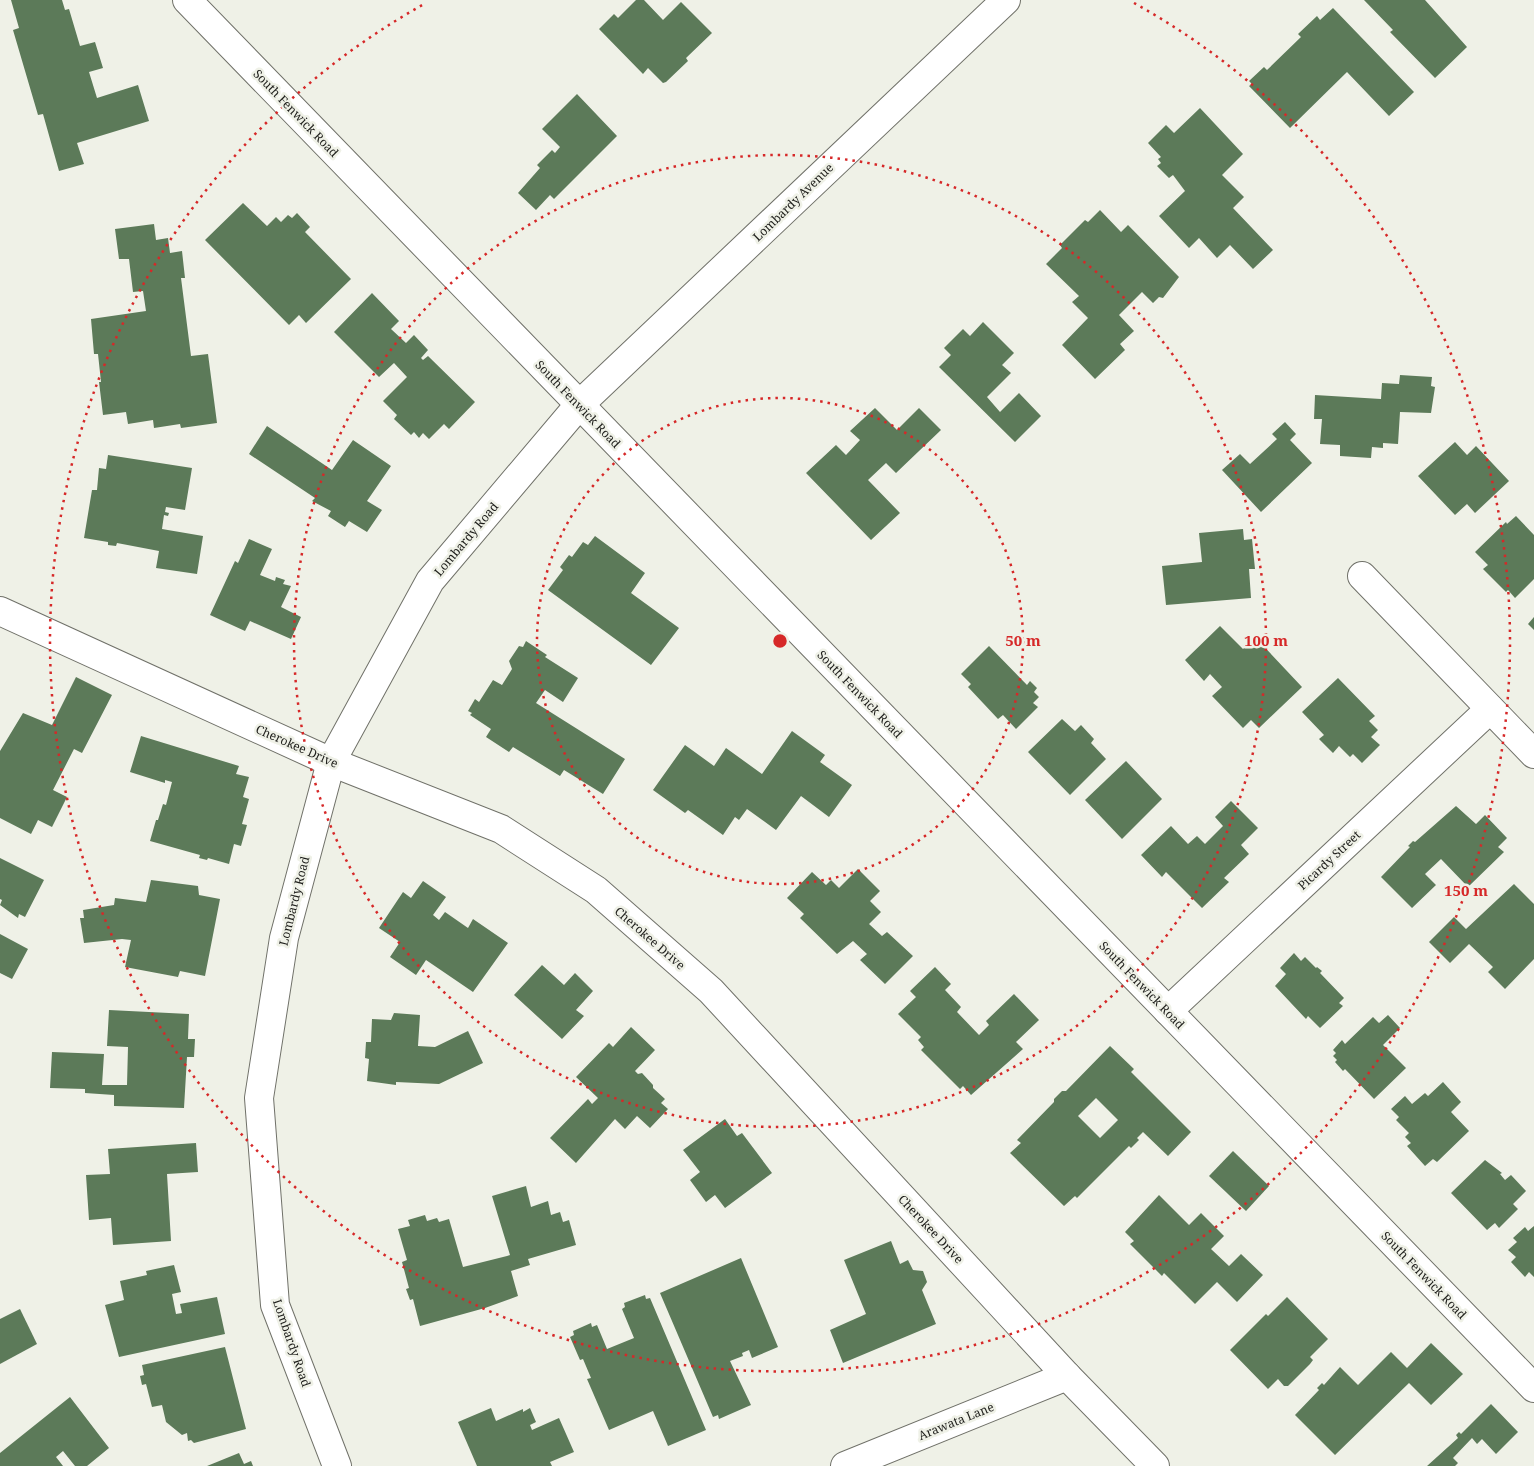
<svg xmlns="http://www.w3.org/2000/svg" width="1534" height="1466" font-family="'Noto Serif',serif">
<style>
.building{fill:#5c7a59;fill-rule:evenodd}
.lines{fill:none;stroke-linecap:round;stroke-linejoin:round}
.minor-casing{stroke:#707169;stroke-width:30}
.minor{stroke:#fff;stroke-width:28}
.ring{fill:none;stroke:#d62828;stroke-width:2.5;stroke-dasharray:2.5 5}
.labels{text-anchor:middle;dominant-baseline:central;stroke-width:5;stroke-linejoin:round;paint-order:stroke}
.street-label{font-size:12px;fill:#1d1d1a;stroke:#eff1e7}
.centre{fill:#d62828;stroke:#eff1e7;stroke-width:2.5}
.ring-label{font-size:15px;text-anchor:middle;font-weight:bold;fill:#d62828;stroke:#eff1e7;stroke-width:5;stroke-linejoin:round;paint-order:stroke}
</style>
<rect width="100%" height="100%" fill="#eff1e7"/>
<g class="building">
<path d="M11,0h51l3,10 4,-1 11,37 15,-4 8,26 -14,4 8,26 41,-13 11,36 -72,22 7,21 -25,7 -16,-57 -5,1 -25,-85 6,-2z"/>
<path d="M636,0h8l19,20 18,-18 31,31 -26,25 2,3 -22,21 -3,1 -15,-15 -5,6 -44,-45 15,-15 4,4z"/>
<path d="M1364,0h61l42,47 -32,31 -45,-46 3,-2z"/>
<path d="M1333,8l81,84 -25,24 -42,-44 -57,56 -41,-42 3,-2 -3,-3 15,-14 3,3 34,-33 -3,-3 19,-18 3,4z"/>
<path d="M577,94l40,42 -63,63 -4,-4 -14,15 -18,-17 22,-25 -3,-3 15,-15 3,3 5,-6 -18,-18z"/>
<path d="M1200,108l43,46 -21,21 22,22 -11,11 40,42 -20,19 -23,-24 -13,13 -18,-20 -10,10 -30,-32 26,-25 -12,-16 -4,3 -12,-12 4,-3 -3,-4 3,-2 -13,-14 18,-18 8,8z"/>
<path d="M243,203l24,23 9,-9 5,5 7,-7 4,3 5,-5 13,14 -5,5 46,47 -45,44 -7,-8 -10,10 -84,-85z"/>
<path d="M1100,210l21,22 7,-7 51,52 -16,21 -4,-1 -6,6 -11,-11 -23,23 15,16 -14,13 5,6 -30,29 -33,-34 26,-27 -16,-16 7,-6 -33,-32 16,-16 -2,-3 25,-25 3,2z"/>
<path d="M154,224l2,16 12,-2 2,15 12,-2 3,27h-4l10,78 17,-2 9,69 -36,5 -1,-4 -26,4 -1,-8 -25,4 -2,-12 -23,3 -4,-33h2l-3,-28h-4l-3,-35 55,-8 -3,-20 -10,1 -4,-33h-10l-4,-30z"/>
<path d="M372,293l27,28 -8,8 15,14 8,-8 14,15 -7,8 2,2 5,-4 47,46 -26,27 -5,-5 -15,15 -6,-6 -4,5 -5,-6 -3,3 -17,-16 3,-4 -14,-14 24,-24 -13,-14 -15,14 -45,-45z"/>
<path d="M983,322l31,31 -12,12 9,8 -24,24 13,15 19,-19 22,23 -26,26 -76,-75 12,-12 -7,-7 19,-19 7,7z"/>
<path d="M1400,375l32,2 -1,9 4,1 -4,26 -31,-1 -2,32 -15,-1v5l-11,-1 -1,11 -31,-2v-11l-20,-1 2,-25h-8l1,-24 66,4 1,-16 17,1z"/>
<path d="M875,408l22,22 22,-22 22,22 -45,43 -10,-10 -18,17 32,33 -29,27 -65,-67 30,-28 10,10 14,-15 -10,-9z"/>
<path d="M1285,422l11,12 -6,6 22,23 -51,49 -39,-42 18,-16 10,10 27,-25 -5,-5z"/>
<path d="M267,426l65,44 21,-30 38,26 -24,35 15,9 -15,22 -18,-11 -4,6 -17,-11 3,-5 -19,-10 3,-3 -66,-44z"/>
<path d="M1455,442l12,13 9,-9 33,35 -34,32 -8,-9 -12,11 -37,-39z"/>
<path d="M108,455l84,13 -7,42 -19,-3 -1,5 4,1 -1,3 -4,-1 -2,14 41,7 -6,38 -41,-6 3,-17 -42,-8 -1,3 -8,-1v-3l-24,-4 8,-48h5l2,-22 7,1z"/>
<path d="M1516,516l18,19v44l-19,19 -7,-8 -2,2 -23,-23 5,-4 -13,-13 31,-30 1,2z"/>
<path d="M1243,529l1,11 8,-1 3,30h-6l2,29 -85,7 -4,-39 40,-4 -3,-29z"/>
<path d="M595,536l50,37 -14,20 48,35 -28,37 -103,-75 15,-20 -3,-3 9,-12 3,2 11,-15 5,3z"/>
<path d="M249,539l23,10 -12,26 15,6 1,-4 9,3 -2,4 8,2 -10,21 20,10 -10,22 -41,-18 -5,10 -35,-16 25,-54 3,2z"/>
<path d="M1534,617v13l-6,-6z"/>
<path d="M1220,626l23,23 12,-12 47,50 -43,41 -8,-8 -8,8 -31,-32 10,-9 -12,-13 -6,7 -19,-21z"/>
<path d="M526,641l21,14 -2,2 33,21 -15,24 -18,-12 -9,13 89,56 -22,35 -39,-24 -4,6 -47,-29 -4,5 -23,-15 5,-8 -21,-14 2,-2 -4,-2 7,-12 4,3 14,-22 9,5 10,-16 -3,-8 10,-15 4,1z"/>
<path d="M989,646l38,39 3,-4 7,7 -3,4 5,5 -6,6 5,4 -22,22 -13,-14 -5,4 -30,-32 3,-3 -10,-10z"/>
<path d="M76,677l36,18 -30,58 -8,-4 -21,41 14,7 -15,30 -14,-7 -7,14 -31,-16v-67l23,-38 29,12z"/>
<path d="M1338,678l37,38 -6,5 9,9 -7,7 9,8 -18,18 -9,-9 -3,3 -11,-11 -6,7 -14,-14 5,-4 -22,-23z"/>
<path d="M1062,719l13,12 6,-6 13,14 -3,4 15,16 -36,36 -42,-43z"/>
<path d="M792,731l33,24 -5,7 32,23 -23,32 -28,-21 -25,34 -29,-21 -8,11 -4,-3 -12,18 -35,-25 -3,3 -32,-23 32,-45 29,21 12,-18 36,26z"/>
<path d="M141,736l98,30 -3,8 13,3 -6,20 6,2 -7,25 5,1 -6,21 -7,-2 -5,20 -21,-6 -1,2 -8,-2 1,-3 -50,-14 6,-21h2l5,-16 3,1 6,-23 -7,-2v3l-35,-11z"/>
<path d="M1126,761l36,38 -40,40 -37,-39z"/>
<path d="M1231,801l27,27 -17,17 8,9 -25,24 5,4 -27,26 -36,-36 -4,5 -21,-22 30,-29 17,18 9,-8 8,8 18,-18 -8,-9z"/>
<path d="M1456,806l20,18 9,-9 22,23 -9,9 6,5 -36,35 -27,-28 -16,15 11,11 -24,23 -31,-31 29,-30 -2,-1 5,-5 2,1z"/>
<path d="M0,858l44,22 -19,37 -6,-3 -1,4 -18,-13 2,-5 -2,-1z"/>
<path d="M858,869l22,22 -10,10 11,11 -12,12 13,12 5,-4 26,24 -28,28 -25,-24 7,-6 -14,-13 -16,13 -37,-36 4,-4 -17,-16 25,-26 14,13 5,-5 8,8z"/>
<path d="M151,880l47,6 1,9 21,4 -15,77 -25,-5 -2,6 -53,-10 6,-27 -9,-1 -38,4 -4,-25h4l-1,-8 31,-5 1,-7 31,4z"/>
<path d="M423,881l23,16 -13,18 6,5 6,-8 23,16 5,-9 35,24 -35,49 -47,-32 -10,15 -26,-18 10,-15 -21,-14 24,-36 8,6z"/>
<path d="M1514,884l20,20v55l-29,30 -17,-17 5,-5 -24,-23 -19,19 -21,-21 25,-25 12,12z"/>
<path d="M0,934l28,15 -16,30 -12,-6z"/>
<path d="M1294,953l7,8 4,-4 11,11 1,-1 5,4 -2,2 24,25 -5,5 4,3 -23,22 -12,-12 -2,3 -31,-33 11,-12 -6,-6z"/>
<path d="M542,965l22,20 11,-12 18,18 -17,19 8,6 -22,23 -48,-44z"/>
<path d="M935,967l16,17 -6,6 16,17 -4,5 22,23 10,-10 -3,-4 28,-27 25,26 -23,22 7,7 -52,46 -8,-9 -3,3 -39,-39 3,-3 -6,-7 3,-3 -23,-23 18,-17 -6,-6z"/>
<path d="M109,1010l80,4 -1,25h7l-1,18h-7l-3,51 -70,-2v-11l-29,-2v-4l-35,-1 2,-36 52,2 -2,31h25l1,-38 -21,-1z"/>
<path d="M394,1013l26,2 -2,31 17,1 33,-16 15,32 -44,21 -43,-2v3l-29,-4 2,-22 -4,-1 1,-16h5l1,-23 19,1z"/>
<path d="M1388,1015l12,13 -17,17 23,23 -32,31 -29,-30 -2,2 -8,-9 2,-2 -4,-4 3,-3 -3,-3 9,-10 3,4 28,-27 6,6z"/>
<path d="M631,1027l24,23 -20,21 3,3 4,-1 11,12v3l12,11 -4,4 7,6 -18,19 -13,-12 -12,13 -10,-10 -39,44 -26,-25 38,-39 4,5 6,-6 -22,-21 33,-34 4,4z"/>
<path d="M1110,1046l24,23 -3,3 60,60 -23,24 -25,-24 -6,6 2,2 -8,8 -2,-2 -52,52 -2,-2 -11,10 -54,-53 11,-10 -4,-3 37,-38v-3l8,-8h4zM1096,1098l22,22 -18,18 -22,-22z"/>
<path d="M1443,1082l18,20 -10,10 18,19 -32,31 -4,-3 -8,7 -18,-20 4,-3 -6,-6 4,-4 -13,-13 3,-3 -8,-8 14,-13 7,8 13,-11 3,3z"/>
<path d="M725,1119l12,17 5,-3 30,40 -47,35 -10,-13 -9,7 -16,-22 10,-8 -17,-22z"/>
<path d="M196,1143l2,29 -31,2 4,67 -58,4 -2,-27 -22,2 -3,-45 24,-1 -2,-25z"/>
<path d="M1233,1151l36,35 -23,25 -37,-35z"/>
<path d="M1485,1160l17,13 -2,1 5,6 6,-5 15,16 -13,13 5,5 -19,19 -4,-5 -8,7 -36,-37z"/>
<path d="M526,1186l5,21 17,-6 3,14 9,-3 3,10 6,-2 7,25 -48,14 2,6 -19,6 7,25 -33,12 -65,18 -7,-27 -3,1 -4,-11 3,-1 -7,-26 5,-2 -9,-31 12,-3 -2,-6 17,-5 2,6 10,-3 2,4 10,-3 14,48 44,-11 3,-1 -18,-59z"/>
<path d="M1159,1195l30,30 12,-12 23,23 -13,13 18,17 12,-12 22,21 -26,27 -20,-20 -22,22 -31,-31 -2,3 -32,-32 4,-3 -9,-9z"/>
<path d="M1534,1226v51l-5,-5 -4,5 -14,-15 5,-5 -8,-7 9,-8 -4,-4 12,-11 3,4z"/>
<path d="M891,1241l9,23 8,-4 5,10 10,1 4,11 -5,8 14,34 -93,39 -13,-33 36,-16 -22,-54z"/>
<path d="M741,1258l37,89 -26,11 -3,-8 -7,3 1,3 -13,5 21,44 -32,14 -1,-4 -5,2 -53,-124z"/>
<path d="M174,1265l7,27 -9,2 4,20 6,-1 -2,-9 37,-7 8,37 -106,23 -14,-52 19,-5 -4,-19 27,-6 -1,-4z"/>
<path d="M645,1295l1,4 4,-1 56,132 -38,16 -15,-35 -44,19 -22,-51 4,-1 -8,-19 -3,1 -10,-23 4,-2 -1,-4 18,-8 1,4 5,-2 10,24 27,-11 -12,-29 3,-2 -1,-4z"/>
<path d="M1287,1297l41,42 -18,18 3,3 -3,4 -22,22h-4l-6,-7 -10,10 -38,-39 36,-36 2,2z"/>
<path d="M20,1309l17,35 -37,20v-45z"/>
<path d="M1431,1343l32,31 -32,31 -22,-22 -74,72 -40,-40 24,-25 -2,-2 5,-5 2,2 16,-18 18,18 33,-33 16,16z"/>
<path d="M225,1347l21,82 -52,14 -3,-3 -3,1 -1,-8 -5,2 -16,-13 -4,-17 -10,2 -6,-23 -4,1 -2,-9 4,-1 -2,-10z"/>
<path d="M70,1397l39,51 -22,18h-12l-12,-15 -7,6 7,9h-63v-13z"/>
<path d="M1491,1404l27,28 -22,22 -14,-15 -5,5 -5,-6 -19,20 5,5 -3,3h-28l31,-28 -2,-3 3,-3 2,2z"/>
<path d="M491,1408l5,13 27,-12v3l7,-4 6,14 -6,3 2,5 27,-12 15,34 -24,10 2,4h-75l-19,-44z"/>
<path d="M239,1453l5,11 7,-3 2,5h-46z"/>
</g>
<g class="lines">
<defs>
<g id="minor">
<path d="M187,0l1347,1388"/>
<path d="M1362,576l172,178"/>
<path d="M0,611l331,151 170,67 95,61 115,101 356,385 88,90"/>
<path d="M1168,1011l322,-302"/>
<path d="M337,1466l-62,-161 -16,-207 25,-160 47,-176 99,-181 149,-176 427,-405"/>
<path d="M845,1466l222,-90"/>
</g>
</defs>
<use href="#minor" class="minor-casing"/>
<use href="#minor" class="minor"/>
</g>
<g class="ring">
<circle cx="780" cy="641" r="243"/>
<circle cx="780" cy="641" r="486"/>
<path d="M1134 3A730 730 0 1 1 426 3"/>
</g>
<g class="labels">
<g class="street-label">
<text transform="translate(296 113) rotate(46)">South Fenwick Road</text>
<text transform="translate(793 202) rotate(-44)">Lombardy Avenue</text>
<text transform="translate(578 404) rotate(46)">South Fenwick Road</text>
<text transform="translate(466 539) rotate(-50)">Lombardy Road</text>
<text transform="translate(860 694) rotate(46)">South Fenwick Road</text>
<text transform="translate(297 746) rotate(24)">Cherokee Drive</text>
<text transform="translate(1329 860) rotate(-43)">Picardy Street</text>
<text transform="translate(294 901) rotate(-76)">Lombardy Road</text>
<text transform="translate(650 938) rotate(41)">Cherokee Drive</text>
<text transform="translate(1142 985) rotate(46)">South Fenwick Road</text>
<text transform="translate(931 1229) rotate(47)">Cherokee Drive</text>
<text transform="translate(1424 1275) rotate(46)">South Fenwick Road</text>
<text transform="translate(292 1343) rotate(71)">Lombardy Road</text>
<text transform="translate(956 1421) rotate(-22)">Arawata Lane</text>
</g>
</g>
<circle cx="780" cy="641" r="8" class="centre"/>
<g class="ring-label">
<text x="1023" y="646">50 m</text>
<text x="1266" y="646">100 m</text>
<text x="1466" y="896">150 m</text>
</g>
</svg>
